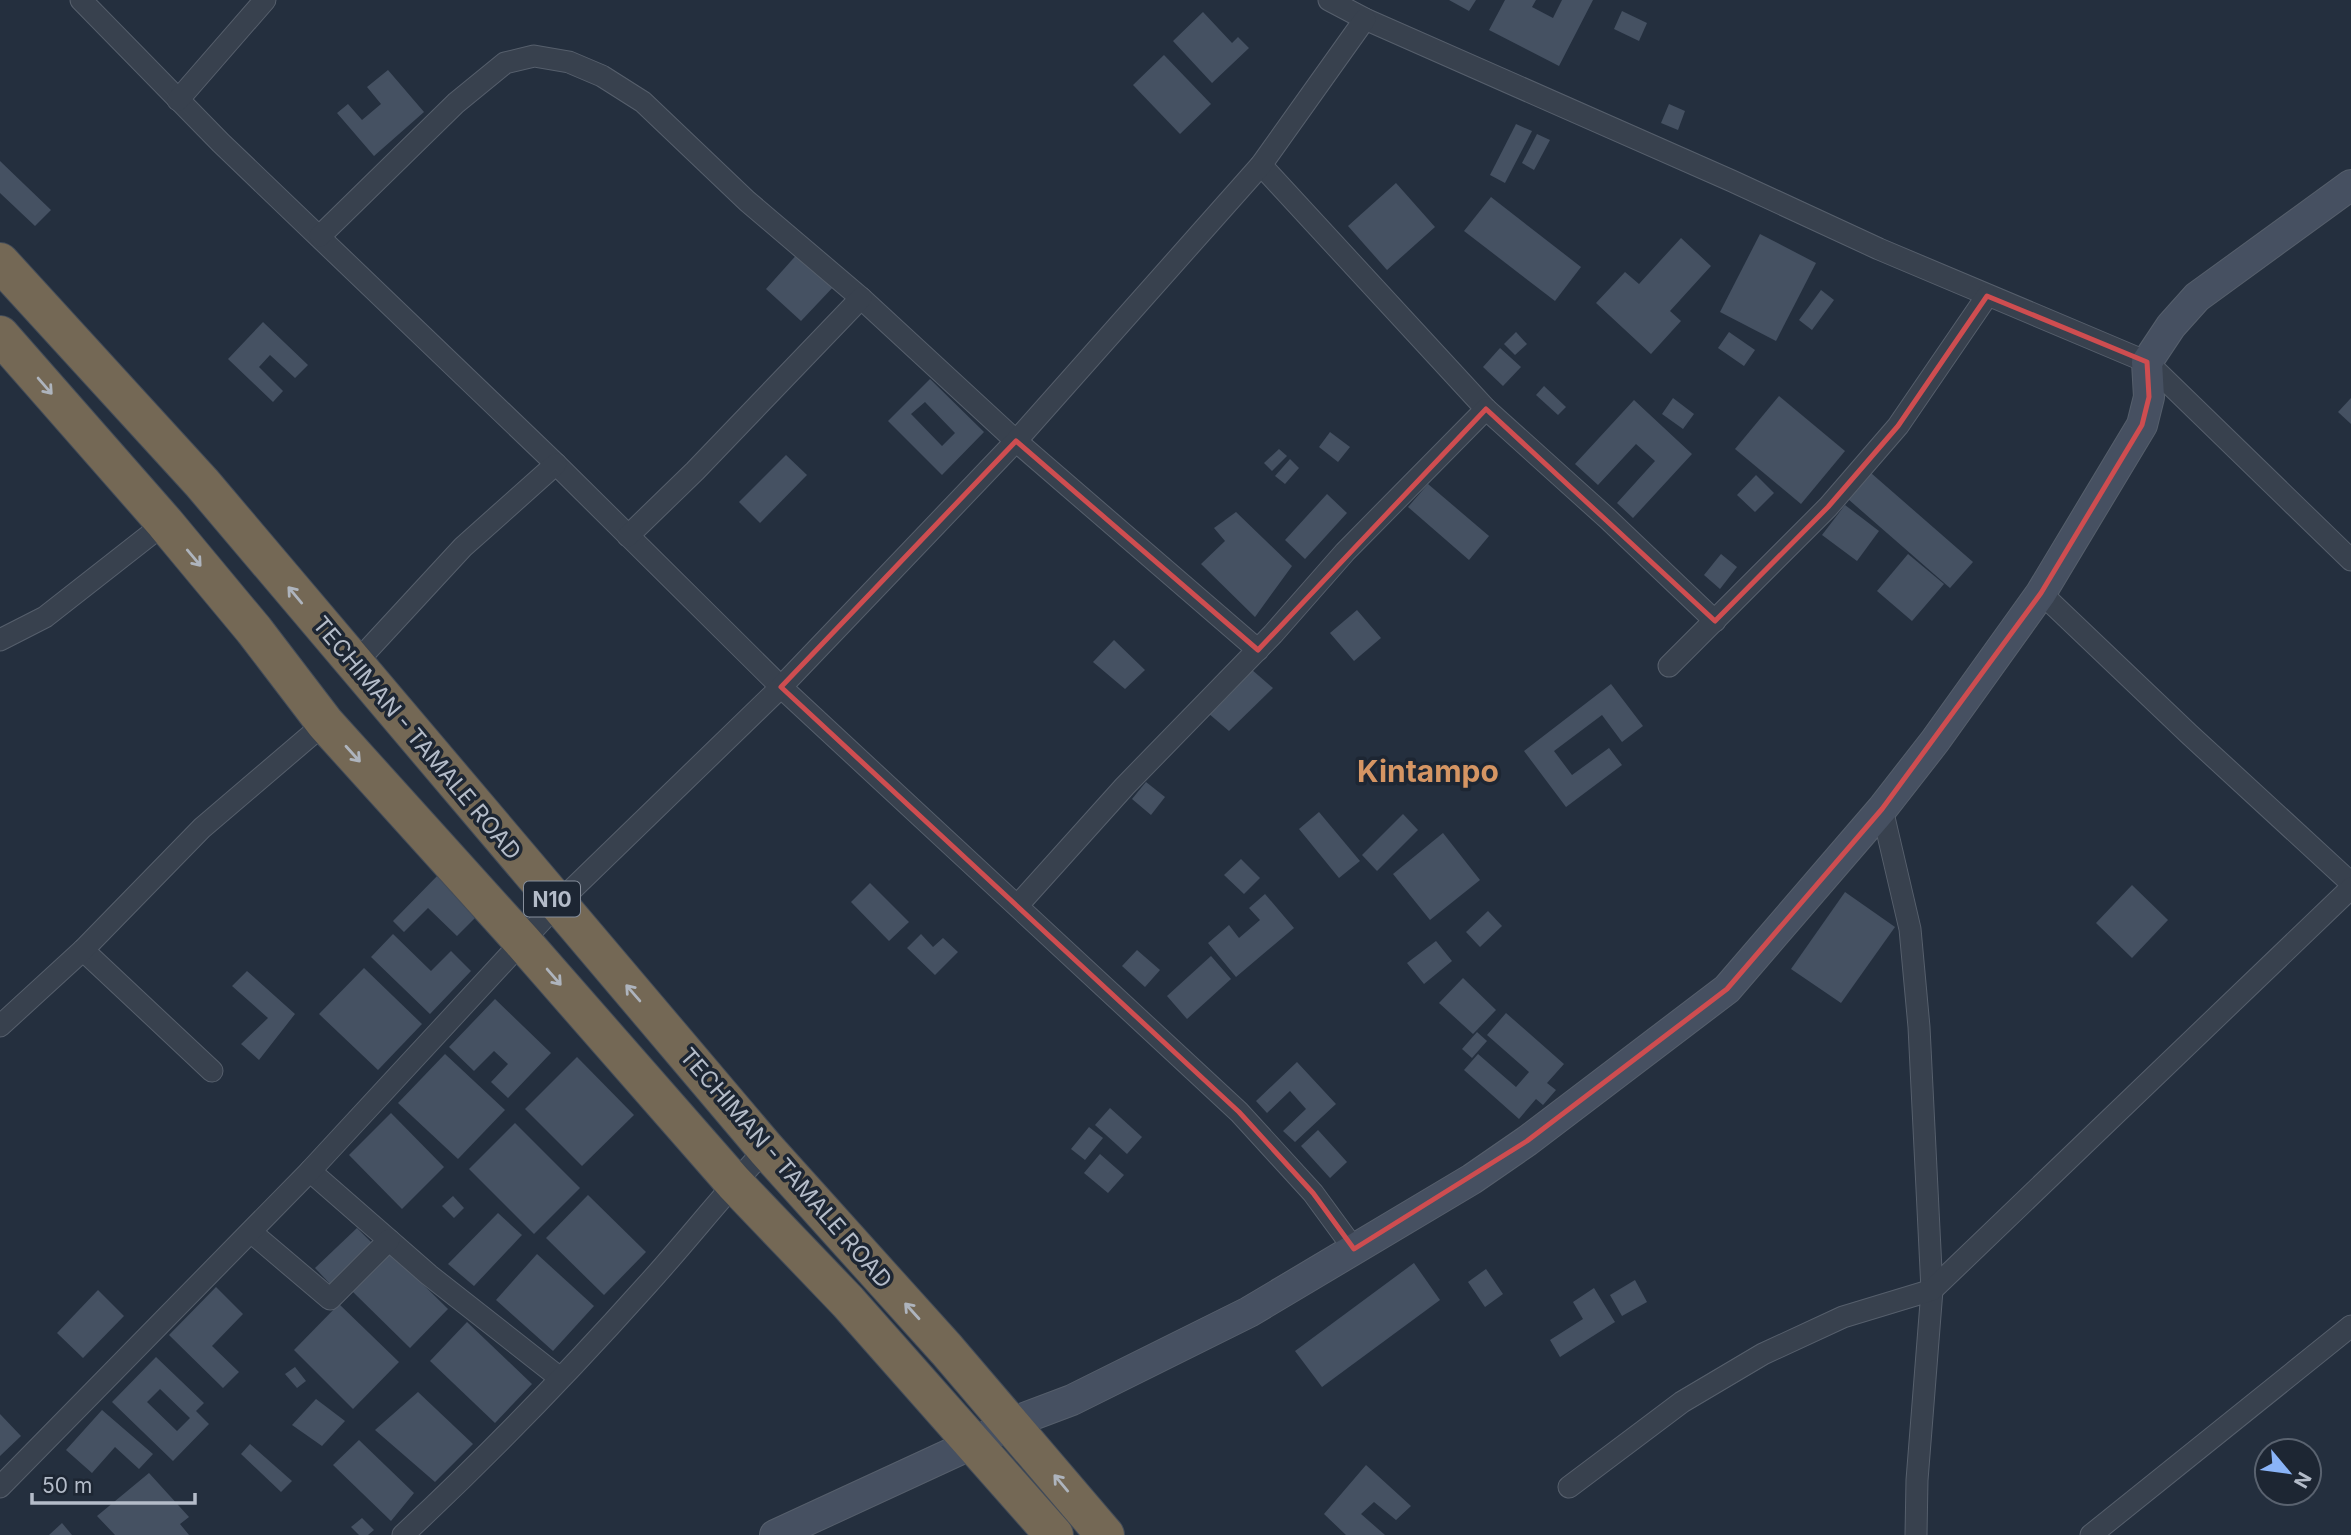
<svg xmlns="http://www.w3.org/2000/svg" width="2351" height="1535" font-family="Inter,sans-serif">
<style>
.building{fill:#455162;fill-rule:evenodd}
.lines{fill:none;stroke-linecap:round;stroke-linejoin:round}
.street-casing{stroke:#565f6c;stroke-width:23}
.secondary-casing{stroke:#565f6c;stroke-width:32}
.highway-casing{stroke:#434c59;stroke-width:40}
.street{stroke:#38414e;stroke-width:21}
.secondary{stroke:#465061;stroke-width:30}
.highway{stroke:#746855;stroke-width:38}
.oneway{stroke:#aeb4bd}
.marked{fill:none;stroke:#ce4d50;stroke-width:5;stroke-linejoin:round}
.labels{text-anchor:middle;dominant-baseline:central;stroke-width:7;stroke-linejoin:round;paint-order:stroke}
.shield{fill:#1d2633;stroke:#878f9c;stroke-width:2}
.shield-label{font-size:21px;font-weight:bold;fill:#b4bcc9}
.street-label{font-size:23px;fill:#b4bcc9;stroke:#1d2633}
.district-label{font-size:30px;font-weight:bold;fill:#d59563;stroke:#1d2633}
</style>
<rect width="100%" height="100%" fill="#242f3e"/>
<g class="building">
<path d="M1449,0h27l-7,11z"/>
<path d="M1505,0h31l-4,7 21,11 9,-18h31l-34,66 -70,-36z"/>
<path d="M1622,11l25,12 -8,18 -25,-12z"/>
<path d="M1203,12l29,31 6,-6 11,11 -37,35 -39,-42z"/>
<path d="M1164,55l47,49 -31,30 -47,-49z"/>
<path d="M388,70l36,42 -50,44 -37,-43 11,-9 14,16 19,-16 -14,-17z"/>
<path d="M1669,104l16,7 -7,19 -17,-7z"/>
<path d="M1516,124l16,7 -27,52 -15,-8z"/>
<path d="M1537,134l13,6 -16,30 -12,-7z"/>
<path d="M0,161l51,49 -16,16 -35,-33z"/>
<path d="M1396,183l39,44 -48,43 -39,-44z"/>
<path d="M1491,197l90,70 -26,34 -91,-70z"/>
<path d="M1760,234l56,29 -40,78 -56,-29z"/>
<path d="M1681,238l30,28 -41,45 11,10 -30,33 -55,-51 29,-31 14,12z"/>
<path d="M800,251l36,33 -35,37 -35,-32z"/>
<path d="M1821,290l13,10 -22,30 -13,-10z"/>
<path d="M263,322l45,43 -13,13 -25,-23 -11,12 24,24 -10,11 -45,-43z"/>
<path d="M1516,332l11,12 -12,11 -11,-11z"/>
<path d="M1729,332l26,18 -11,16 -26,-18z"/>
<path d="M1500,348l21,19 -18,19 -20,-19z"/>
<path d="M930,379l54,53 -42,43 -54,-54zM925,402l30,31 -13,13 -31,-32z"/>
<path d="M1544,386l22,21 -8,8 -22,-20z"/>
<path d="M1779,396l66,55 -44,53 -66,-55z"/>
<path d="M1673,398l21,16 -11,15 -21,-15z"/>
<path d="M2351,398v26l-13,-12z"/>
<path d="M1634,400l58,54 -59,64 -16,-15 38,-42 -19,-17 -38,41 -23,-21z"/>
<path d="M1330,432l20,15 -12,15 -19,-15z"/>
<path d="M1279,449l8,7 -15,15 -8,-8z"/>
<path d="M786,455l21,20 -47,48 -21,-21z"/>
<path d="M1290,459l9,9 -14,16 -10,-8z"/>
<path d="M1871,473l102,89 -23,26 -102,-89z"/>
<path d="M1756,475l18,18 -19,19 -18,-17z"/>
<path d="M1428,484l61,52 -20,24 -61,-53z"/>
<path d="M1327,494l20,19 -42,46 -20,-19z"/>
<path d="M1845,505l34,26 -22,30 -35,-26z"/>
<path d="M1236,512l56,54 -37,51 -54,-53 24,-23 -11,-13z"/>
<path d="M1721,554l16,13 -17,22 -16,-14z"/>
<path d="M1908,554l36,30 -32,37 -35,-30z"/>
<path d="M1357,610l24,28 -27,23 -24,-28z"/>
<path d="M1114,640l31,30 -20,19 -32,-27z"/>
<path d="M1251,669l22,19 -44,43 -21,-18z"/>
<path d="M1611,684l32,42 -21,16 -20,-27 -48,36 18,24 37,-27 13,17 -56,42 -42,-56z"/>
<path d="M1146,782l19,15 -14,18 -19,-16z"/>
<path d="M1319,812l41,49 -21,17 -40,-49z"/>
<path d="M1403,814l15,16 -41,41 -15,-16z"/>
<path d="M1443,833l37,47 -50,40 -37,-46z"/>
<path d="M1241,859l19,19 -16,16 -20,-19z"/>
<path d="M442,871l40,40 -25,25 -29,-28 -24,24 -11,-11z"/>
<path d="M870,883l39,39 -20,19 -38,-39z"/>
<path d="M2132,885l36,35 -36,38 -36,-35z"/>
<path d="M1845,892l50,35 -54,76 -50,-34z"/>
<path d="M1265,894l29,34 -58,49 -28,-34 21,-18 10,13 21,-18 -11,-12z"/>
<path d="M1488,911l14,15 -22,21 -14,-15z"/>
<path d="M393,934l38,37 20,-20 20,20 -41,43 -59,-57z"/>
<path d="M921,934l12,13 10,-9 15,14 -23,23 -28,-27z"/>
<path d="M1436,941l16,20 -28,23 -17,-21z"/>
<path d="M1137,950l23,20 -15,17 -23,-21z"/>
<path d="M1211,956l20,23 -44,40 -20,-23z"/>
<path d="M364,968l58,56 -44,46 -59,-56z"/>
<path d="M247,971l48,43 -36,46 -18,-16 27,-26 -36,-32z"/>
<path d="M1463,978l33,32 -23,24 -34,-31z"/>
<path d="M495,999l56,54 -43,45 -17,-16 17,-18 -14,-13 -20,20 -25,-24z"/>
<path d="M1506,1013l58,51 -17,19 9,7 -13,15 -7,-6 -17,20 -55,-49 14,-16 38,33 13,-15 -42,-37z"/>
<path d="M1477,1032l10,9 -15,17 -10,-9z"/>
<path d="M445,1054l60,56 -47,49 -60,-56z"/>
<path d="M577,1057l57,58 -52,51 -57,-57z"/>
<path d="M1297,1062l39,42 -41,38 -12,-11 23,-22 -16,-18 -23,22 -11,-12z"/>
<path d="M1110,1108l32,29 -15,17 -32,-29z"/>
<path d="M391,1113l53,54 -42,42 -53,-54z"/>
<path d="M515,1123l65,65 -46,46 -65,-65z"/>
<path d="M1089,1127l14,11 -18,22 -14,-11z"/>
<path d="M1318,1130l29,32 -17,16 -29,-32z"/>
<path d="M1100,1154l24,21 -16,18 -24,-20z"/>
<path d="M588,1195l58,57 -42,43 -58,-57z"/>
<path d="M453,1196l11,12 -10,10 -12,-12z"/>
<path d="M498,1213l24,22 -48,51 -26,-22z"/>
<path d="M357,1228l18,18 -42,41 -18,-19z"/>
<path d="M390,1252l58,57 -38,39 -58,-57z"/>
<path d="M537,1254l57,52 -41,45 -57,-51z"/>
<path d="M1414,1263l26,37 -118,87 -27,-36z"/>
<path d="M1486,1269l17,25 -18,13 -17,-25z"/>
<path d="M1635,1280l12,22 -25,14 -12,-21z"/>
<path d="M216,1287l27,27 -31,32 27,26 -16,16 -54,-53z"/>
<path d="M1594,1288l21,34 -55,35 -10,-17 33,-21 -10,-17z"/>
<path d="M98,1290l26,26 -41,42 -26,-25z"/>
<path d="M339,1304l60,58 -46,47 -59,-59z"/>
<path d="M467,1322l65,62 -37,39 -65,-62z"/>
<path d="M156,1357l48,46 -8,8 13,13 -36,37 -61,-59zM160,1389l30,29 -13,13 -30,-29z"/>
<path d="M295,1367l11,14 -9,7 -12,-14z"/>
<path d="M418,1392l55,52 -38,38 -60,-52z"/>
<path d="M316,1399l29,22 -23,25 -30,-21z"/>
<path d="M102,1410l51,44 -14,15 -24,-22 -23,26 -26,-23z"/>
<path d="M0,1414l21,22 -21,20z"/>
<path d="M359,1440l55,53 -23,28 -58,-56z"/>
<path d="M250,1444l42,37 -11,11 -40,-38z"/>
<path d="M1366,1465l45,41 -15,14 -22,-18 -13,12 24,21h-39l-22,-21z"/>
<path d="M149,1473l40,44 -9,7 9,11h-74l-18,-19z"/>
<path d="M362,1518l12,12 -6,5h-9l-8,-8z"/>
<path d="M62,1523l10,12h-23z"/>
</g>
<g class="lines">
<defs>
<g id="street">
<path d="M81,0l140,143 335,321 225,223 458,425 74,81 41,56"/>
<path d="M1329,0l36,19 367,162 147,68 268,113 204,198"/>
<path d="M178,100l87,-100"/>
<path d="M1261,165l225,244 122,110 107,102"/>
<path d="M320,236l136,-133 49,-40 29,-7 35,6 33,14 41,26 104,99 114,97 155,143 242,209"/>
<path d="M628,536l67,-65 166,-173"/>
<path d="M2041,593l148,141 162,149"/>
<path d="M0,640l45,-23 120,-94"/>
<path d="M354,665l109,-118 93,-83"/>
<path d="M1669,666l159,-159 70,-81 89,-130"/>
<path d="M1882,809l28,120 9,98 13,263 -15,190 -1,55"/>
<path d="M1018,905l107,-119 148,-152 72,-82 141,-143"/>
<path d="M83,950l129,121"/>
<path d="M0,1026l83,-76 119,-122 123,-105"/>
<path d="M310,1171l119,104 131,103"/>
<path d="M251,1232l79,67 59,-59"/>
<path d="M0,1487l310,-316 247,-267 224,-217 235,-246 245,-276 104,-146"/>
<path d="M1569,1487l113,-85 81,-48 80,-37 89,-27 419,-402"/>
<path d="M403,1535c85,-79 166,-163 243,-249 41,-45 78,-93 120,-137"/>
<path d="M2091,1535l260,-209"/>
</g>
<path id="secondary" d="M775,1535l197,-91 39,-21 61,-23 177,-88 223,-133 55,-38 200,-152 155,-180 53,-68 106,-148 101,-168 7,-28 -2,-35 24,-36 26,-29 154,-112"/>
<g id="highway">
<path d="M0,262l202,221 564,666 181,201 158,185"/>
<path d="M0,335l165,188 89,107 71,93 197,218 212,242 114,119 206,233"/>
</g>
</defs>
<use href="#street" class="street-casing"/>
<use href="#secondary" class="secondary-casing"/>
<use href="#highway" class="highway-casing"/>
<use href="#street" class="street"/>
<use href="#secondary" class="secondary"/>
<use href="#highway" class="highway"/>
</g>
<defs><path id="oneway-shaft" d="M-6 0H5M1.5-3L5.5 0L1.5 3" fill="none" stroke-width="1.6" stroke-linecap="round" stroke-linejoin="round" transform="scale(1.75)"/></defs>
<g class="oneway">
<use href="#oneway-shaft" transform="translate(45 386) rotate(49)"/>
<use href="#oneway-shaft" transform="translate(194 558) rotate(50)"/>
<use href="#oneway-shaft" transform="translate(295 595) rotate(-130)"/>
<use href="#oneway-shaft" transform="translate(353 754) rotate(48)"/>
<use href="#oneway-shaft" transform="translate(554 977) rotate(49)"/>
<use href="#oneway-shaft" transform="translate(633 993) rotate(-131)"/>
<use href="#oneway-shaft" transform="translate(912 1311) rotate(-132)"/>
<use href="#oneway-shaft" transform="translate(1061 1483) rotate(-130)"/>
</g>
<path class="marked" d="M1987,296l160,66 2,35 -7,28 -101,168 -159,216 -155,180 -200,152 -173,108 -41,-56 -74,-81 -458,-425 235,-246 242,209 228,-241 229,212 113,-114 70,-81z"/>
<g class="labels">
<rect class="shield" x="524" y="881.5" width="56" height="35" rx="5"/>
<g class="shield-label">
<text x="552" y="899">N10</text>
</g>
<g class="street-label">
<text transform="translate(417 738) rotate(50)">TECHIMAN - TAMALE ROAD</text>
<text transform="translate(786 1168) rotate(49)">TECHIMAN - TAMALE ROAD</text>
</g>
<g class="district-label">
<text x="1428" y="771">Kintampo</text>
</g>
</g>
<g transform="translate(2288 1472) rotate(119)"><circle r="33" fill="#1d2633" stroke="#59626f" stroke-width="2"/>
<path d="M0-5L12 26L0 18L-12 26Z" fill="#8ab4f8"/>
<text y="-10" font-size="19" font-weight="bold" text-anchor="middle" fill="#b4bcc9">N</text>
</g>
<path d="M32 1493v10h163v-10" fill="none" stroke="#b4bcc9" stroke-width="3.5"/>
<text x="42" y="1493" font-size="21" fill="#b4bcc9" stroke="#1d2633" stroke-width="5" paint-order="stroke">50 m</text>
</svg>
